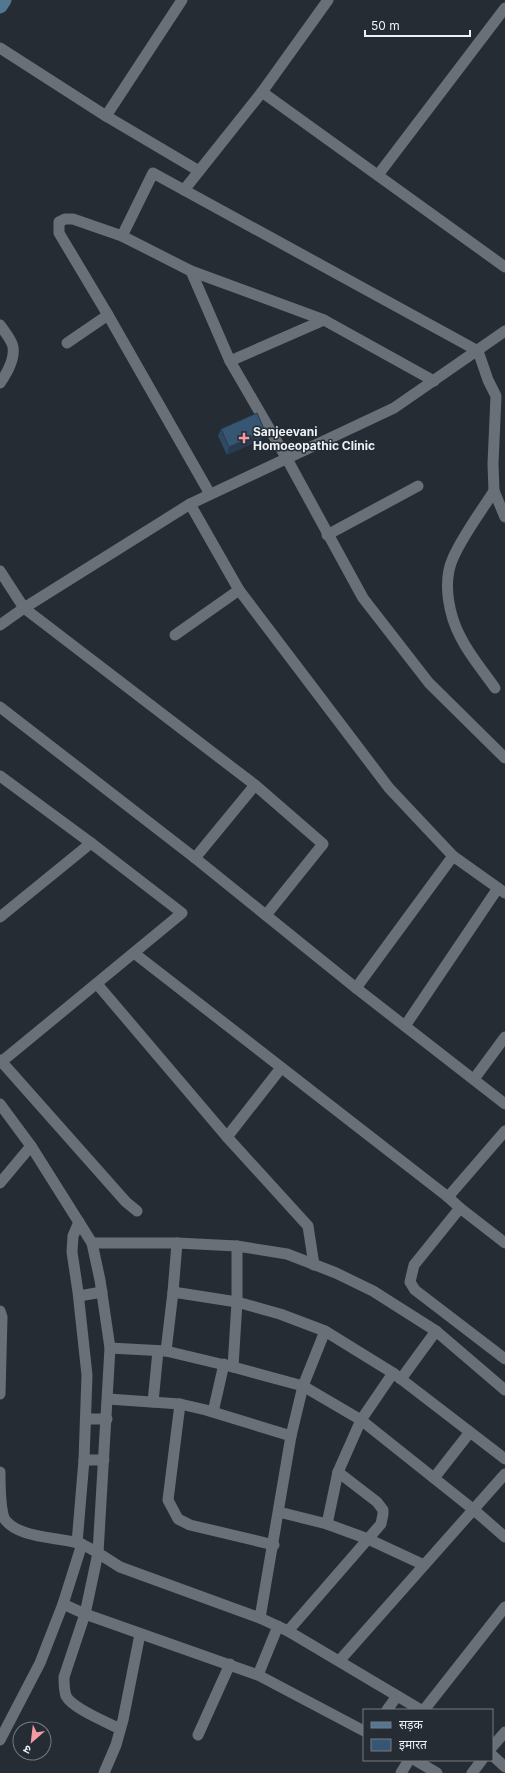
<svg xmlns="http://www.w3.org/2000/svg" width="505" height="1773" font-family="Inter,'Noto Sans Devanagari',sans-serif">
<style>
.lines{fill:none;stroke-linecap:round;stroke-linejoin:round}
.street{stroke:#697078;stroke-width:11}
.secondary{stroke:#527793;stroke-width:15}
.wall{fill:#2e4a63}
.shaded-wall{fill:#263c50}
.building{fill:#365673;stroke:#263c50}
.poi-dot{fill:#f49aa2;stroke:#262c33;stroke-width:1.5}
.labels{text-anchor:middle;dominant-baseline:central;stroke-width:3;stroke-linejoin:round;paint-order:stroke}
.poi-label{font-size:12px;font-weight:bold;fill:#edf2f6;stroke:#262c33;text-anchor:start}
</style>
<rect width="100%" height="100%" fill="#262c33"/>
<g class="lines">
<g class="street">
<path d="M0,48l106,68 76,-116"/>
<path d="M262,92l243,175"/>
<path d="M106,116l93,55"/>
<path d="M378,175l127,-167"/>
<path d="M184,190l78,-98 66,-92"/>
<path d="M122,236l31,-63 325,178 10,29 8,16 -3,68 1,27 11,26"/>
<path d="M191,271l39,90 57,98 76,139 66,85 76,75"/>
<path d="M0,325c4,6 12,15 13,22 2,13 -6,26 -13,36"/>
<path d="M67,343l41,-28"/>
<path d="M230,361l94,-41"/>
<path d="M494,491c-14,22 -31,44 -41,67 -11,24 -4,58 8,80 9,18 23,34 34,50"/>
<path d="M210,494l-102,-179 -49,-82v-11l6,-3h8l49,17 69,35 133,49 110,61"/>
<path d="M190,504l49,86 150,198 64,68 52,37"/>
<path d="M327,535l91,-49"/>
<path d="M0,571l24,37 231,177 68,59 -57,71"/>
<path d="M0,625l24,-17 166,-104 204,-96 111,-77"/>
<path d="M175,635l64,-45"/>
<path d="M0,707l195,151 161,130 149,116"/>
<path d="M0,776l91,67 91,70 -182,150"/>
<path d="M195,858l60,-73"/>
<path d="M0,917l91,-74"/>
<path d="M134,953l314,244 12,11 45,35"/>
<path d="M97,984l130,153 81,89 6,39"/>
<path d="M356,988l97,-132"/>
<path d="M405,1026l93,-138"/>
<path d="M0,1060l126,142 11,9"/>
<path d="M474,1079l31,-42"/>
<path d="M0,1104l31,42 61,97 8,37 10,68 -12,205 22,14 140,51 28,13 133,79"/>
<path d="M227,1137l54,-69"/>
<path d="M0,1183l31,-37"/>
<path d="M448,1197l57,-66"/>
<path d="M460,1208l-46,57 -4,17 5,8 90,69"/>
<path d="M92,1243h85l60,3 50,8 49,19 37,18 63,40 69,59"/>
<path d="M173,1292l64,10 43,12 45,17 68,42"/>
<path d="M79,1296l23,-4"/>
<path d="M0,1311l2,6 -2,77"/>
<path d="M110,1348l56,3 67,16 70,19 58,34 113,90 31,27"/>
<path d="M166,1351l7,-59 4,-49"/>
<path d="M233,1367l4,-65v-56"/>
<path d="M401,1379l104,80"/>
<path d="M108,1399l72,5 26,6 85,26 -31,182"/>
<path d="M153,1402l5,-51"/>
<path d="M180,1404l-12,96 10,19 12,6 84,20"/>
<path d="M213,1412l11,-48"/>
<path d="M86,1419h21"/>
<path d="M291,1436l12,-50 22,-55"/>
<path d="M84,1460h20"/>
<path d="M0,1472c0,13 0,34 4,46 12,20 53,19 74,25 7,2 13,6 20,10l-13,61 -21,63c0,6 0,13 2,19 7,13 41,26 54,33"/>
<path d="M338,1472l39,30 6,8v4l-2,10 -13,15 56,26"/>
<path d="M434,1478l36,-46"/>
<path d="M279,1512l48,12 41,15 -80,92"/>
<path d="M327,1524l11,-52 23,-52 32,-47 8,6 35,-48"/>
<path d="M77,1543l7,-83 3,-85 -9,-83 -6,-40 1,-16 6,-14"/>
<path d="M63,1604l22,10 173,61 106,56"/>
<path d="M340,1660l165,-186"/>
<path d="M258,1675l20,-49"/>
<path d="M387,1710l10,-14"/>
<path d="M424,1710l81,-103"/>
<path d="M198,1735l32,-71"/>
<path d="M0,1740l40,-77 23,-59 19,-60"/>
<path d="M492,1747l13,-15"/>
<path d="M492,1755l13,12"/>
<path d="M415,1760l22,13"/>
<path d="M104,1773l12,-28 7,-25 17,-86"/>
<path d="M401,1773l8,-13"/>
<path d="M472,1773l10,-13"/>
</g>
<path class="secondary" d="M0,6l4,-6"/>
</g>
<path class="wall" d="M221,429l41,10 -35,16 -9,-19z"/>
<path class="shaded-wall" d="M265,431l-3,8 -35,16 2,-8z"/>
<path class="building" d="M257,413l8,18 -36,16 -8,-18z"/>
<path class="poi-dot" d="M242 432h4v4h4v4h-4v4h-4v-4h-4v-4h4z"/>
<g class="labels">
<g class="poi-label">
<text x="253" y="431">Sanjeevani<tspan x="253" dy="14">Homoeopathic Clinic</tspan></text>
</g>
</g>
<rect x="363" y="1709" width="130" height="52" fill="#262c33" stroke="#767b81"/>
<rect x="371" y="1722" width="20" height="6" fill="#527793" stroke="#767b81"/>
<text x="399" y="1729" font-size="12" fill="#edf2f6">सड़क</text>
<rect x="371" y="1739" width="20" height="12" fill="#365673" stroke="#767b81"/>
<text x="399" y="1749" font-size="12" fill="#edf2f6">इमारत</text>
<g transform="translate(32 1741) rotate(208)"><circle r="19" fill="#262c33" stroke="#767b81"/>
<path d="M0-3L7 15L0 10L-7 15Z" fill="#f49aa2"/>
<text y="-6" font-size="11" font-weight="bold" text-anchor="middle" fill="#edf2f6">उ</text>
</g>
<path d="M365 30v6h105v-6" fill="none" stroke="#edf2f6" stroke-width="2"/>
<text x="371" y="30" font-size="12" fill="#edf2f6" stroke="#262c33" stroke-width="3" paint-order="stroke">50 m</text>
</svg>
